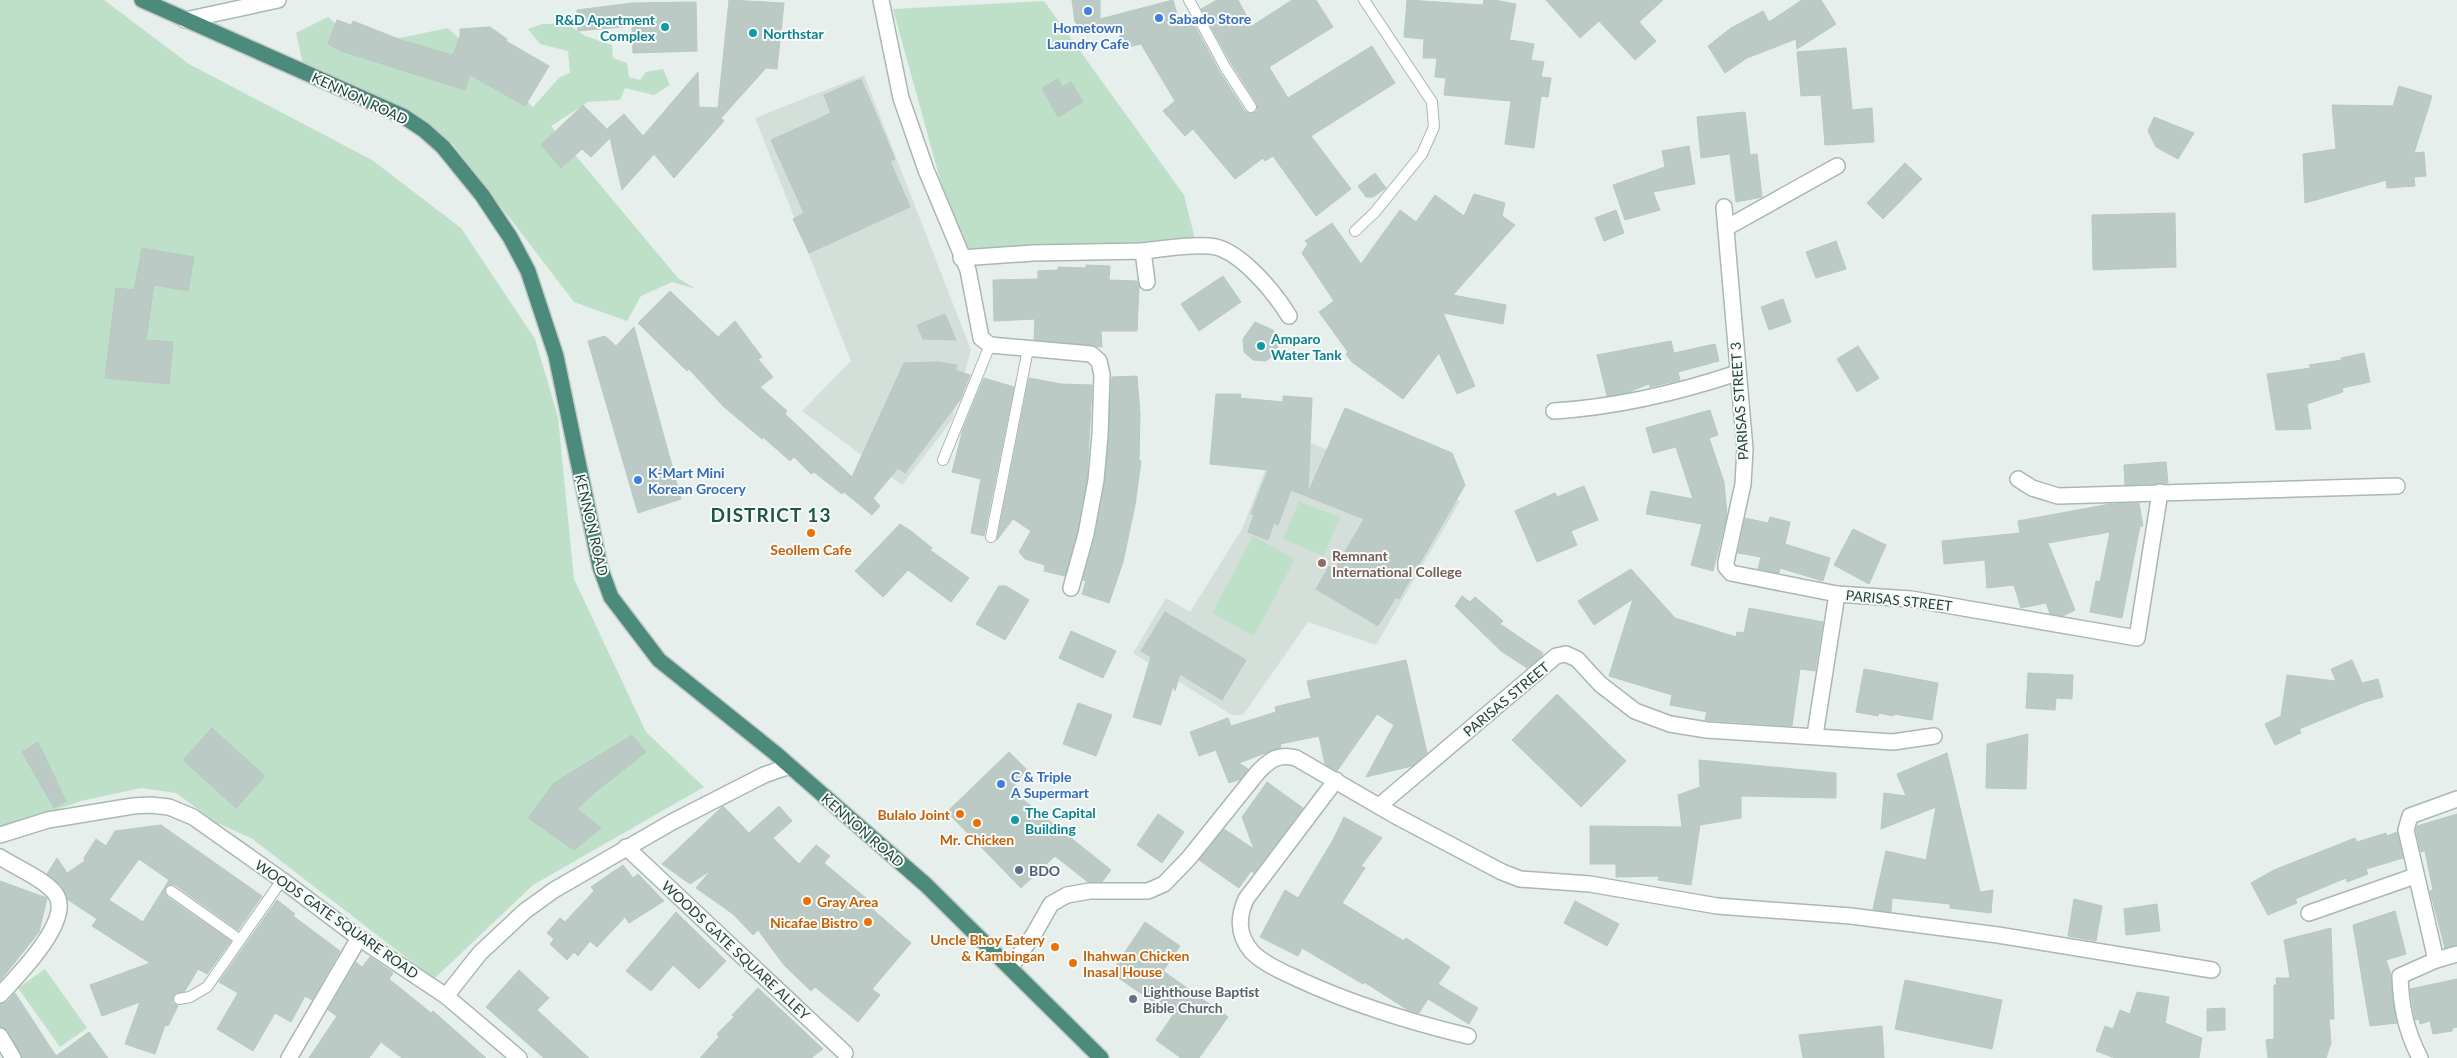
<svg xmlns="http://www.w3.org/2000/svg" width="2457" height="1058" font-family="Lato,sans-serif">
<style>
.built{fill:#d4dfda}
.green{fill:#bfe0c8}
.building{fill:#bbcac4;stroke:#b8c9c2;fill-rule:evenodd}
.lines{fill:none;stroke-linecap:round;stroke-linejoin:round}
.service-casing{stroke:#a8b8b2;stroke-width:12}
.minor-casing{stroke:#a8b8b2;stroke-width:18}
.trunk-casing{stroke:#c2cac8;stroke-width:18}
.service{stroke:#fff;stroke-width:10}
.minor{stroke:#fff;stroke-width:15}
.trunk{stroke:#4c8a7c;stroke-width:15}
.shop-dot{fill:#3f7fe0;stroke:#f7fbf9;stroke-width:2}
.culture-dot{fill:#0f9aa8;stroke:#f7fbf9;stroke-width:2}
.food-dot{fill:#e8710a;stroke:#f7fbf9;stroke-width:2}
.education-dot{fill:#8d6e63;stroke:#f7fbf9;stroke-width:2}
.service-dot{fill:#5c6f8a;stroke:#f7fbf9;stroke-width:2}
.worship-dot{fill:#6b7280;stroke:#f7fbf9;stroke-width:2}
.labels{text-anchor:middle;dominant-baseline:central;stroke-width:4;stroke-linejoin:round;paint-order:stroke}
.shop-label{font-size:14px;font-weight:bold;fill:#366cbe;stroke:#f7fbf9;text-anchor:start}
.culture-label{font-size:14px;font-weight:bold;fill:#0d838f;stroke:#f7fbf9;text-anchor:start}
.street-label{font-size:14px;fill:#24423a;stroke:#f7fbf9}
.food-label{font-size:14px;font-weight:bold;fill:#c56008;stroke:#f7fbf9;text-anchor:end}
.education-label{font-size:14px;font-weight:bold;fill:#785e54;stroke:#f7fbf9;text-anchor:start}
.service-label{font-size:14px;font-weight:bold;fill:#4e5e75;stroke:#f7fbf9;text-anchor:start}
.worship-label{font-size:14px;font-weight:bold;fill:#5b616d;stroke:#f7fbf9;text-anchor:start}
.district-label{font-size:19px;font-weight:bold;letter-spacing:1px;fill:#1f5548;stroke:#f7fbf9}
</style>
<rect width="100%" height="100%" fill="#e6efeb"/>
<g class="built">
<path d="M864,75l107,275 -19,70 -50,65 -100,-74 49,-50 -96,-243z"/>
<path d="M1281,430l98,42 11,-17 70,46 -84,144 -68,-23 -65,93h-11l-99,-62 33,-55 24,14 52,-83z"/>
</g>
<g class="green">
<path d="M0,0h104l85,64 183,96 89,68 74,111 23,78 16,162 72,153 58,55 -171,98 -99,94 -183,-141 -34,-15 -41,-30 -35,-5 -60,13 -81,28z"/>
<path d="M1044,1l140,194 11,44 -31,10 -204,3 -67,-243z"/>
<path d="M328,17l33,29 87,-18 85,79 27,-30 10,-4 -2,-22 -28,-7 -12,-15 14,-5h26l17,12 27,9 1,13 14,5 2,14 11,3 6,-8 17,-3 7,16 -16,10 -29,-7 -5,12 -32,2 -37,24 127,152 18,11 -24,-7 -31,14 -14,25 -53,-19 -121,-158 -149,-76 -8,-35z"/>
<path d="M1299,501l41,16 -16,39 -41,-17z"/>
<path d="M1253,536l42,23 -41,77 -42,-23z"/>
<path d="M45,969l42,59 -27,19 -42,-59z"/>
</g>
<g class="building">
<path d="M729,0l55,3 -7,66 -11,-1 -45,50 3,3 -50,57 -20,-24 -32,36 -12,-52 -19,19 -9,-8 -21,19 -20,-23 42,-40 26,26 -1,-3 16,-14 19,22 55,-64 1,35 19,1z"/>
<path d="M1072,0h28v19l73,-19 6,21 10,-6 30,56 26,40 6,3 6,-3v-7l-26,-41 -30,-54 16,-9h21l14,26 40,-26h24l17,27 -64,40 19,31 84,-52 23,37 -84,53 40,53 -35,27 -43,-60 -8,5 -2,-3 -28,21 -42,-50 -8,7 -22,-25 12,-10 -34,-57 -18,4 -4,-15 -50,-1v-4l9,-3 -3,-3z"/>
<path d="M1407,0l76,5 1,-5h10l22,4 -7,39 2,-3 23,4 -3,16 13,2 -3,15 10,1 -3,19 -7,-1 -7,52 -29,-4 6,-43 -67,-6 2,-17 -11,-1 2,-19h-14l1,-19 -20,-2z"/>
<path d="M1546,0h117l-24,22 17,19 -21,19 -36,-39 -19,17z"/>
<path d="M1802,0h19l15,24 -39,25 -1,-10 -49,19 -22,15 -17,-27 23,-18 32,-17 6,11z"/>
<path d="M696,2l1,49 -64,2 -1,-27 -54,5 -1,-21 55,-7z"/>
<path d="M337,20l14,5 2,-4 48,19 52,15 7,-19v-7l30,-2 17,12 -1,2 43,25 -24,40 -55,-31 -5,15 -124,-39 -13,-7z"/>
<path d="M1846,48l6,62 20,-2 2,34 -49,3 -4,-50 -20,1 -4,-44z"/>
<path d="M861,79l34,80 -5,2 20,46 -101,46 -16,-34 11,-6 -33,-73 60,-27 -7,-18z"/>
<path d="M1058,79l4,8 9,-5 12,20 -25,15 -16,-29z"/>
<path d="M2399,86l33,10 -18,57 10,-1 2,24 -12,1 1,9 -28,2 -1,-8 -81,23 -2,-49 33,-5 -4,-44 61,1z"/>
<path d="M1745,112l5,43 7,-1 5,43 -26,5 -6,-48 -29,4 -4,-41z"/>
<path d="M2154,117l40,16 -16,26 -22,-12 -8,-16z"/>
<path d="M1689,146l6,38 -42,8 7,18 -35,10 -12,-35 52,-18 -3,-16z"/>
<path d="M1905,163l17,16 -39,40 -16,-16z"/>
<path d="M1375,173l11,15 -13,9h-7l-8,-11z"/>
<path d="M1474,194l31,9 -3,13 13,9 -62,70 53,10 -3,19 -60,-11 32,73 -18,8 -18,-41 -36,46 -51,-37 -6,-8 2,-2 -29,-40 15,-11 -32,-48 6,-9 -3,-3 27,-18 29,41 39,-54 16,12 19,-27 29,21z"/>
<path d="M1616,210l8,23 -20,8 -9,-23z"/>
<path d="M2175,213l1,54 -83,3 -1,-55z"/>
<path d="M1836,241l10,28 -30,9 -10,-26z"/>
<path d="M142,248l52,9 -6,34 -34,-6 -8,55 27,2 -4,42 -64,-6 11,-90 18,2z"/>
<path d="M1086,265l24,1 -1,14 28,1 2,6 -2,44h-36l1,16 -68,-7 1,-21 -41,2 -1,-41 45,-1v-8l20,-1v-3l28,1z"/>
<path d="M1223,276l18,26 -42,29 -18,-27z"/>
<path d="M670,291l48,46 17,-16 27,36 -4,2 15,18 -13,10 27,24 -2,3 67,63 52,-114 34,-1 19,3 -2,5 15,5 -10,25 -55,73 -7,-5 -25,30 7,8 -8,9 -28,-23 -2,2 -28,-22 -3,2 -17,-17 -4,4 -27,-24 -1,2 -39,-33 -34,-37 -2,2 -49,-48z"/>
<path d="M1783,299l8,23 -22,8 -8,-23z"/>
<path d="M945,314l11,26 -33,-1 -6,-14z"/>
<path d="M1255,322l18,8 6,11 -3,12 -10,8 -13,-1 -9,-8 -1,-13z"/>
<path d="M634,327l47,172 -43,14 -50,-172 17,-5 11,10z"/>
<path d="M1671,341l3,12 41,-9 4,17 -41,11 2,8 -30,7 -1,-3 -23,9 -19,3 -10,-41z"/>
<path d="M1858,346l21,32 -22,14 -20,-33z"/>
<path d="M2364,353l6,29 -28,6 1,4 -36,12 4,25 -35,1 -9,-56 44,-6 -2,-3 33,-5 -1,-2z"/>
<path d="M1137,376l3,38 -1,47h2l-6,44 -12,57 -14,41 -27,-9 4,-13 -3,-1 12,-43 10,-55 7,-105z"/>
<path d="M984,378l30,9 -30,149 -13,-3 10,-54 -29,-7 11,-43z"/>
<path d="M1029,378l32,6 31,1 -5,94 -10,53 -12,44 -21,-5 1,-6 -20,-6 -6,-7 12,-21 -18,-12 -16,21z"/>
<path d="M1216,394h25l-1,4 43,4v-6l29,2 -4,95 37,-85 107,45 13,32 -66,114 -3,-2 -18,29 -62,-37 13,-23 6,3 29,-50 -73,-29 -13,35 -4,-2 -6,17 -20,-8 6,-17 -3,-1 17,-44 -58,-6z"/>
<path d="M1710,410l8,25 -9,3 15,44 3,33 -14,56 -22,-6 11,-41 -56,-10 5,-23 42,8 -17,-52 -23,6 -7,-25z"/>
<path d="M2166,462l2,21 -43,2 -1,-20z"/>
<path d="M1584,486l14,34 -27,11 6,14 -40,17 -22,-51 40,-18 2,4z"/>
<path d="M2139,503l4,23h-3l-18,92 -32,-6 6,-31 4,1 10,-50 -62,11 27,67 -12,6 -13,-2 -4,-11 -25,5 -7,-23 -27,3 -2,-28 -41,4 -2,-23 78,-8 -2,-12 92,-17z"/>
<path d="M1770,517l20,5 -5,22 45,14 -7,23 -43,-13 -1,5 -21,-4 3,-12 -23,-4 7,-35 23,5z"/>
<path d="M900,524l11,7 21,17 -2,2 39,28 -18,24 -43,-32 -25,27 -28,-26z"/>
<path d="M1853,529l33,16 -17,39 -35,-19z"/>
<path d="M1631,569l44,49 61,19 1,-5 7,1 5,-25 74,14 -8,49 -15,-2 -8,57 -87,-6 2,-8 -37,-7 2,-10 -63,-19 24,-77 -39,26 -16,-24z"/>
<path d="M999,586h7l23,14 -24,40 -29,-16z"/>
<path d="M1462,596l8,6 5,-5 28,24 -3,3 43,29 -3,5 -13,10 -26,-17 -46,-45z"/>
<path d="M1165,612l81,48 -24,40 -42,-26 -5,17 -2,-5 -12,39 -28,-8 18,-60 -10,-6z"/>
<path d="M1071,631l45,20 -13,27 -44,-20z"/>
<path d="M1406,660l21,93 -15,13 -46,11 28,-52 -17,-11 -40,57 -12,-7 -6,-28 -39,8 1,3 -42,16 9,6 -7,10 -12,4 -13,-33 -17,6 -9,-24 38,-14 3,8 45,-14 -1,-5 36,-9 -4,-17z"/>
<path d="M2352,660l10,23 16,-4 5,18 -18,5 -66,27 2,4 -26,12 -10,-21 16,-8 6,-41 49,6 -5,-12z"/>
<path d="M1864,669l74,14 -6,37 -39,-6v2l-14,-3 -1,3 -22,-4z"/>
<path d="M2028,673l45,2 -1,24 -16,-1 -1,12 -29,-2z"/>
<path d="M1557,694l69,67 -45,46 -69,-67z"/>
<path d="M1078,703l34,12 -16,41 -33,-12z"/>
<path d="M212,728l53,48 -29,32 -53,-48z"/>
<path d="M2028,734l-2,55 -40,-1 1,-44z"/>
<path d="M632,735l14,17 -52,41 -17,16 24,19 -27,22 -46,-32 26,-35z"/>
<path d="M38,742l28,59 -12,7 -32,-56z"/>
<path d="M1009,752l17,17 -15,21 100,80 -9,12h-14l-33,-26 -34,32 -74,-76z"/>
<path d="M1947,753l33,139 13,-2 -2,23 -41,-5v-4l-58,-6 -1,14 -18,-3 13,-58 40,9 10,-53 -55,22 3,-36 22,3 -9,-22z"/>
<path d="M1699,760l137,13v25l-95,-2v22l-41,7 -9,60 -33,-5 1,-4 -43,1v-13h-26v-38l92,1 -4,-32 22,-8z"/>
<path d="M1267,782l36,26 -49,65 -3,-2 -12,17 -40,-28 25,-31 30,20 -12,-32z"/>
<path d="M723,806l26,27 30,-27 13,15 -19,17 26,26 17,-19 14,11 -6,7 49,41 -3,3 41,36 -39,46 8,6 -22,27 -43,-35 -4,4 -27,-26 -26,-35 -5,5 -20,-21 -37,-26 15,-18 -21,14 -28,-20z"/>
<path d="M1158,814l26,18 -22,31 -25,-18z"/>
<path d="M2457,814v131l-12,3 -15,-57 3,-1 -8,-39 -4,1 -5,-22 1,-4z"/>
<path d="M1344,817l38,21 -21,28 4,2 -23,35 62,38 2,-3 44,29 -12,17 40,24 -9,16 -41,-25 -9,14 -11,-3 -44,-28 -1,2 -61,-36 -4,8 -38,-19 25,-47 13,8 35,-58z"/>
<path d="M161,825l101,71 -24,34 -63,-45h-6l-4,2 2,10 64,44 -24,33 -9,-5 -13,22 -12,5v7l5,3 -10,20 -3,-1 -10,29 -30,-10 15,-42 -38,14 -12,-31 60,-22 -58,-37 5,-7 -30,-20 -5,-13 -15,-12 10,-16 10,15 18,-12 -1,-3 12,-19 10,7 9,-15zM139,859l30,21 -26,42 -34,-22z"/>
<path d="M2397,832l6,26 -37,11 2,5 -21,8 -1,-4 -51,21 2,4 -29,12 -17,-32 23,-13 81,-32 2,4 29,-9 1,3z"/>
<path d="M623,865l10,13 5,-4 26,27 -35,22 -4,-6 -28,30 -7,-6 -12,15 -4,-4 -7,8 -17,-16 4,-5 -7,-6 13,-15 5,4 29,-31 -3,-4z"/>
<path d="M0,881l47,17 -8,34 -39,49z"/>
<path d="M2074,899l28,7 -6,35 -28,-5z"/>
<path d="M277,900l18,14 -2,2 47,35 -28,49 -7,-4 -14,26 -16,-9 -22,38 -36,-22 21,-36 -19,-11z"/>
<path d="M1575,901l44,23 -12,22 -43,-23z"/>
<path d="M2157,904l3,27 -34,4 -2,-26z"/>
<path d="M2395,911l11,43 -20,6 5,15 6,48 -27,3 -17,-101z"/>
<path d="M676,912l50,49 -27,28 -26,-24 -22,26 -25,-20z"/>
<path d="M1145,922l35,24 -17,25 65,46 -29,41h-18l-25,-18 17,-25 -62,-42z"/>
<path d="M2331,928l3,91h-5l2,24 -5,15h-58l-2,-18 8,-1v-54h3l-1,-7h14l-6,-38z"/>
<path d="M370,957l23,16 -4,6 42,34 2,-2 53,47h-84l-21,-16 -12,16h-60l28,-42 -9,-6 28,-48 6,5z"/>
<path d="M519,970l30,28 -12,12 52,48h-45l-58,-51z"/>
<path d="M2457,979v48l-4,1 -1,3 -19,3 -3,-13 -10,3 -1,-5 -4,1 -5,-31z"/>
<path d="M1905,980l97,20 -10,49 -97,-20z"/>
<path d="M758,988l65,61 -12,9h-111l19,-21 -2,-3 17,-17 -2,-2z"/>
<path d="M2137,992l32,5 -4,26 37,15 -3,20h-84l-19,-7 9,-25 8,3 7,-19 10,4z"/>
<path d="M15,993l41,63 33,-24 19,26h-86l-14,-27 -8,-4v-23l7,-2z"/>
<path d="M2225,1008v22l-18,1v-22z"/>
<path d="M1882,1026l2,32h-81l-4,-23z"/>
</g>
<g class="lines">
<defs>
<g id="service">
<path d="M1189,0l36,67 26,40"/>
<path d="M1355,231l20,-19 47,-58 12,-27 -2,-25 -68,-102"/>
<path d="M943,460l47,-115"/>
<path d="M991,537l37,-188"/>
<path d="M171,891l68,48"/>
<path d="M179,999l11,-2 17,-10 75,-107"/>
</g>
<g id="minor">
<path d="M881,0l20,98 25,72 42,100 13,68 9,7 101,9 8,7 3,14 -2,60 -4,45 -10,54 -15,54"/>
<path d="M185,20l93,-20"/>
<path d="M1724,207l21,242 -2,35 -17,78v5l5,6 106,21 74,5 226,39 23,-146"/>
<path d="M1726,228l111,-62"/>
<path d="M1143,251c21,-2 44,-7 66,-5 29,1 66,47 80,70"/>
<path d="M961,258l72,-5 110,-2 4,31"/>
<path d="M1554,411c64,-4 123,-18 183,-38"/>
<path d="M2018,479l14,9 26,8 339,-10"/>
<path d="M1815,735l22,-141"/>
<path d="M1336,780l-90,119c-8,18 -9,36 6,53 12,12 31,20 46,27 54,25 112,43 170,57"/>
<path d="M1379,806l177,-150 10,-2 11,5 23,25 35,27 35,13 37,6 186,12 41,-6"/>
<path d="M0,835l48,-15 85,-14 17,-1 19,2 24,10 89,63 77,58 87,58 73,62"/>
<path d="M626,847l219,206"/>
<path d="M0,857c17,11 42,21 55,36 20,26 -38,83 -55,102"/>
<path d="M2309,913l106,-37"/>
<path d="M2436,960l-30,-130 4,-14 47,-17"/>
<path d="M1010,968l24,-34 17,-30 16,-9 23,-4h58l16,-7 25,-26 69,-86c12,-12 20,-19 38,-14l98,57 108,57 18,7 70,5 127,22 134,10 147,19 214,35"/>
<path d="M446,996l34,-43 45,-42 29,-21 118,-68 92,-47 26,-9"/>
<path d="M0,1036l13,22"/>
<path d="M289,1058l70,-120"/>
<path d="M2420,1058c-14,-27 -19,-51 -20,-82l36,-16 21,-6"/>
</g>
<path id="trunk" d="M142,0l261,116 21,14 19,17 39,48 28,42 18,34 28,85 44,211 11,30 48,63 116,93 151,132 175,173"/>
</defs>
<use href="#service" class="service-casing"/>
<use href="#minor" class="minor-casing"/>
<use href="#trunk" class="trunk-casing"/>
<use href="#service" class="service"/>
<use href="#minor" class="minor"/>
<use href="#trunk" class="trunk"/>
</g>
<g class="shop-dot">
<circle cx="1088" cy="11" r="5"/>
<circle cx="1159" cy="18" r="5"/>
<circle cx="638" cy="480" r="5"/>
<circle cx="1001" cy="784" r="5"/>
</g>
<g class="culture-dot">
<circle cx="665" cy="27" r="5"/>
<circle cx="753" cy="33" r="5"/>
<circle cx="1261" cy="346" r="5"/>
<circle cx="1015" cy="820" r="5"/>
</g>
<g class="food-dot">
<circle cx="811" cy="533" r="5"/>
<circle cx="960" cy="814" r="5"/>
<circle cx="977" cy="823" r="5"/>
<circle cx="807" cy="901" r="5"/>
<circle cx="868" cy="922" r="5"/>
<circle cx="1055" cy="947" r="5"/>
<circle cx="1073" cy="963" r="5"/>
</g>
<circle class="education-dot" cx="1322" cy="563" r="5"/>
<circle class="service-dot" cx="1019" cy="870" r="5"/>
<circle class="worship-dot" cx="1133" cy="999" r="5"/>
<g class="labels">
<g class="shop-label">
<text x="1169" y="18">Sabado Store</text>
<text x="1088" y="27" text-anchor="middle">Hometown<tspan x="1088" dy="16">Laundry Cafe</tspan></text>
<text x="648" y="472">K-Mart Mini<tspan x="648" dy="16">Korean Grocery</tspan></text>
<text x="1011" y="776">C &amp; Triple<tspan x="1011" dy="16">A Supermart</tspan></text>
</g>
<g class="culture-label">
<text x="655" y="19" text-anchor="end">R&amp;D Apartment<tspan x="655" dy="16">Complex</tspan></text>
<text x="763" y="33">Northstar</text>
<text x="1271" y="338">Amparo<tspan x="1271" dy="16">Water Tank</tspan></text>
<text x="1025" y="812">The Capital<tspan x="1025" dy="16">Building</tspan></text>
</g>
<g class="street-label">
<text transform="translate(360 98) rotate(25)">KENNON ROAD</text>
<text transform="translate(1739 401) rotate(-94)">PARISAS STREET 3</text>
<text transform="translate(592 525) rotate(77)">KENNON ROAD</text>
<text transform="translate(1899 600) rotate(6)">PARISAS STREET</text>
<text transform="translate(1506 699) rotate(-40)">PARISAS STREET</text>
<text transform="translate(863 830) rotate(41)">KENNON ROAD</text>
<text transform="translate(337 919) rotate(35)">WOODS GATE SQUARE ROAD</text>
<text transform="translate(736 950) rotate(43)">WOODS GATE SQUARE ALLEY</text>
</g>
<g class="food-label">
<text x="811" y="549" text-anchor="middle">Seollem Cafe</text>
<text x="950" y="814">Bulalo Joint</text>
<text x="977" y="839" text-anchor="middle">Mr. Chicken</text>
<text x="817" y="901" text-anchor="start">Gray Area</text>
<text x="858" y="922">Nicafae Bistro</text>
<text x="1045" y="939">Uncle Bhoy Eatery<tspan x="1045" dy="16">&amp; Kambingan</tspan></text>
<text x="1083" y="955" text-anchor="start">Ihahwan Chicken<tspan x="1083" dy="16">Inasal House</tspan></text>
</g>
<g class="education-label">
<text x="1332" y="555">Remnant<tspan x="1332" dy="16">International College</tspan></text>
</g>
<g class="service-label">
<text x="1029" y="870">BDO</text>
</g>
<g class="worship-label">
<text x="1143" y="991">Lighthouse Baptist<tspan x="1143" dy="16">Bible Church</tspan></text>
</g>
<g class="district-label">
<text x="771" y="514">DISTRICT 13</text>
</g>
</g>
</svg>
